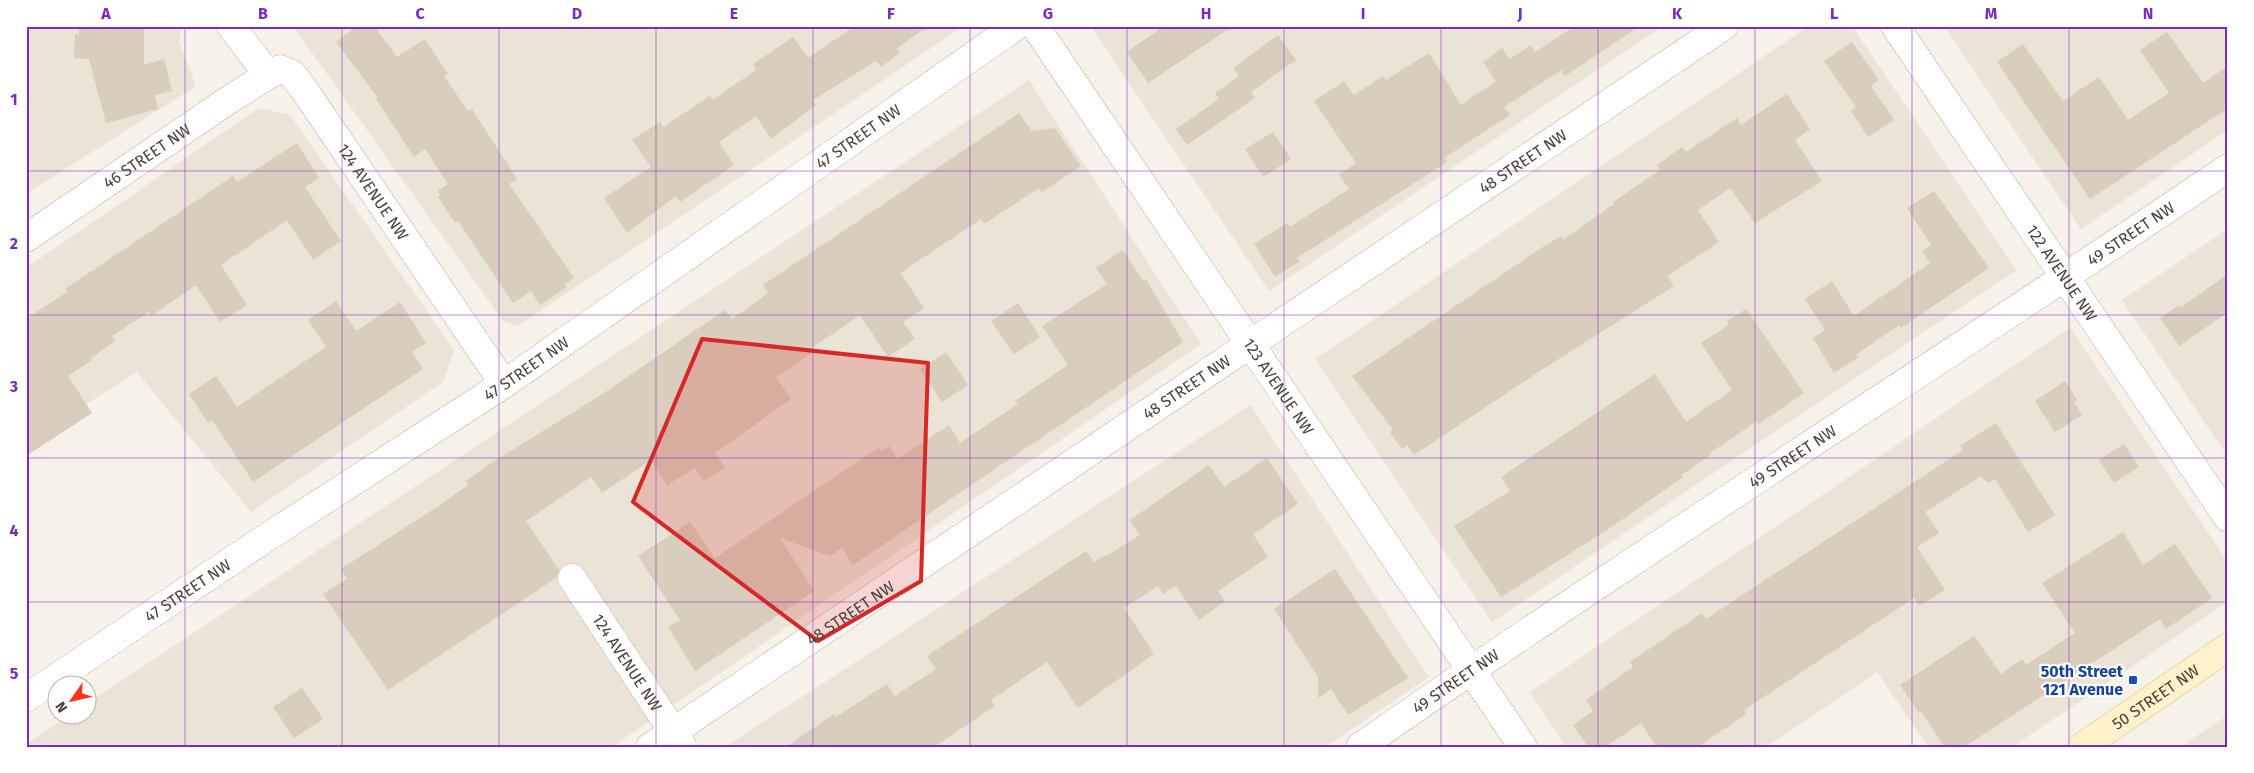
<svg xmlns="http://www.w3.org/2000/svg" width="2254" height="773" font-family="'Fira Sans',sans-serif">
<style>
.residential{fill:#eae3d6}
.building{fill:#d9cdbd}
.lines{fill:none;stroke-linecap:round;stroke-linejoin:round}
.minor-casing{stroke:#c3b9aa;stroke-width:29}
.secondary-casing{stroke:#dec896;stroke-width:29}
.minor{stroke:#fff;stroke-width:28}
.secondary{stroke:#fff1c9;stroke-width:28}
.marked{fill:#d62828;fill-opacity:0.2;stroke:#d62828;stroke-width:4;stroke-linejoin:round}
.grid{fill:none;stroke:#7b2cbf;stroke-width:1;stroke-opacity:0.55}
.transit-dot{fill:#1a4fb4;stroke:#fff;stroke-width:2}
.labels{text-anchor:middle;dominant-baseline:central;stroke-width:4.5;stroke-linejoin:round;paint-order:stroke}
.street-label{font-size:16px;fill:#4b4236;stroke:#fff}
.transit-label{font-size:16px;font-weight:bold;fill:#164399;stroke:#fff;text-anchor:end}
.neatline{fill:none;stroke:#7b2cbf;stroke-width:2}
.grid-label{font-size:16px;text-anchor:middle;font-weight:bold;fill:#7b2cbf}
</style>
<rect width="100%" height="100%" fill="#f6f1e9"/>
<g class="residential">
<path d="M26,26h156l-3,16 17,44 -170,108z"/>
<path d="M293,26h671l-446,300 -15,-5z"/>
<path d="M1094,26h569l-394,265 -177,-263z"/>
<path d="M1809,26h43l164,244 -524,352 -177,-263z"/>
<path d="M1944,26h284v104l-147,99z"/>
<path d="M1029,80l172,264 -589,403h-586v-3l43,-28h19v-13z"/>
<path d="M259,108l31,7 164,235 -11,32 -192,130 -114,-140 -111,70v-174z"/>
<path d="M2228,229v228l-106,-157z"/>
<path d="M2070,328l158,234v40l-216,145h-84l-51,-75 -111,75h-200l-36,-55z"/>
<path d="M1250,405l179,272 -104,70h-600z"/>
<path d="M2228,715v32h-48z"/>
</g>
<g class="building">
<path d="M79,26h65v39l20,-6 8,32 -17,4 3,14 -52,14 -17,-64 -15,-1 1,-24h4z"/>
<path d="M357,26h17l23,31 28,-18 23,35 -4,2 24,35 4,-2 45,70 -8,5 65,94 -9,6 2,3 -27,18 -9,-14 -18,12 -55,-82 -3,2 -17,-26 3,-2 -3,-4 10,-7 -23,-35 -11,8 -38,-58 2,-1 -42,-56z"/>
<path d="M855,26h74l-32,22 3,5 -19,14 -5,-6 -63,39 3,5 -45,34 -15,-23 -37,26 15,23 -54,37 -4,-6 -49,37 -23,-35 47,-31 -19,-27 28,-18 3,5 47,-31 2,4 44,-30 -3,-6 40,-27 15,21z"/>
<path d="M1164,26h69l-85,57 -21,-31z"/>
<path d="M1575,26h65l-75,50 -4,-6 -57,37 6,8 -66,43 3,4 -150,96 3,3 -25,16 -21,-33 33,-21 3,4 59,-38 -10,-14 17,-12 -42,-62 30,-20 10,14 29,-19 3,4 43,-27 32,52 35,-24 -13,-19 19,-14 8,11 21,-14 4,7z"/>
<path d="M2167,32l36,51 25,-17v42l-138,91 -93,-137 26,-18 40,57 36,-24 29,43 41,-27 -29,-43z"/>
<path d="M1278,35l18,25 -45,32 4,6 -68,47 -11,-16 43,-30 -4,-6 24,-17 -6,-8z"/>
<path d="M1852,42l27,38 -8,6 23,34 -26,17 -17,-26 5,-4 -32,-46z"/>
<path d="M1787,94l23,35 -15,11 27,41 -67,42 -25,-35 -32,22 21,32 -52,34 7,10 -131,83 -129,86 -7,-10 -5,4 -12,-17 3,-2 -41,-54 186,-126 23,-14 3,3 50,-35 -1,-2 47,-32 -3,-5 25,-18 4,5 51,-34 4,7z"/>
<path d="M1019,113l13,18 23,-3 26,38 -39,26 -3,-4 -55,36 -3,-5 -81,54 24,35 -21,14 12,17 -27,18 -28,-42 -47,32 2,4 -39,26 15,22 -76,54 10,15 -21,13 -9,-13 -28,17 -16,-25 -49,33 -11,-16 -65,44 33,49 -3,8 -168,112 -65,-96 24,-15 -6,-10 99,-64 28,-20 -2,-4 27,-19 111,-69 121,-83 7,9 36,-26 -5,-8z"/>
<path d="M1273,132l18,27 -28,18 -18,-28z"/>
<path d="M297,143l22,35 -14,9 36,54 -28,19 -26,-40 -66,45 26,40 -27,17 -24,-37 -45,31 -2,-4 -37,24 3,5 -24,17 1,2 -24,16 24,37 -66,43v-137l41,-27 -2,-3 168,-113 4,6z"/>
<path d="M1934,191l55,77 -88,60 -2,-3 -42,29 2,3 -25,16 -21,-35 12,-8 -20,-31 27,-18 22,35 76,-53 -8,-12 9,-6 -24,-37z"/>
<path d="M1123,250l20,31 3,-2 37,63 -330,223 -11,-17 -12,8 -50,-18 34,53 -119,80 -27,-44 12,-7 -42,-64 52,-34 25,36 164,-111 3,4 7,-5 9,13 51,-34 11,18 58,-39 -3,-3 53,-36 -26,-39 65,-42 -11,-16z"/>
<path d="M2228,274v38l-49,34 -19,-28 19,-13 1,3z"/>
<path d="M336,301l20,30 44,-29 26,41 -14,9 11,17 -170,113 -41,-62 -4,3 -19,-29 27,-18 21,31 89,-60 -18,-27z"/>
<path d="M1018,303l22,34 -26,17 -23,-33z"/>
<path d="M1746,309l58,84 -45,31 -2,-3 -47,32 1,2 -30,20 2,2 -76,53 -106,67 -47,-71 56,-35 -9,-14 154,-103 31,48 46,-32 -31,-47 28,-18 -2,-4z"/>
<path d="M946,352l22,33 -26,17 -22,-33z"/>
<path d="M2065,381l12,19 -3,2 8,13 -27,17 -20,-31z"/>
<path d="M1996,423l59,92 -27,17 -33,-53 -7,4 -7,-7 -56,36 14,21 -22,14 28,43 -26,16 -5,-8 -170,112 2,4 -48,33h-41l-16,-24 -36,24h-17l-15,-22 20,-14 -7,-11 47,-33 -3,-5 72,-49 4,6 257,-169 -3,-4z"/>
<path d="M2124,444l15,23 -25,16 -15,-23z"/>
<path d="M1267,458l31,46 -45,30 15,23 -50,34 7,10 -26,19 -23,-34 -13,8 -5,-8 -34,22 30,46 -76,54 -31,-46 -56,38 4,6 -61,41h-148l48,-33 2,3 51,-33 8,12 41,-27 -9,-13 159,-105 8,11 12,-7 1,1 33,-21 -10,-15 79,-55 15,22z"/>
<path d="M2123,532l20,33 32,-21 37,54 -46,31 -6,-10 -196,128h-20l-23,-36 -2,2 -19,-28 74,-49 27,38 21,-15 4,6 49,-32 -33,-50z"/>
<path d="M1335,569l73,109 -60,37 -17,-26 -13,9v-21l-44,-68z"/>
<path d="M302,688l21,31 -29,19 -21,-31z"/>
</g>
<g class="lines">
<defs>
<g id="minor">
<path id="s1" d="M231,26l37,49 12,-6 12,5 11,14 201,296"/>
<path id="s2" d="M1035,26l488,721"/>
<path id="s3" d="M1895,26l333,492"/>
<path id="s4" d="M26,238l204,-139 38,-24"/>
<path id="s5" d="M572,578l110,167"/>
<path id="s6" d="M26,698l243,-162 235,-152 512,-358"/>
<path id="s7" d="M650,747l1074,-721"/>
<path id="s8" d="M1360,747c285,-199 580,-384 868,-579"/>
</g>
<g id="secondary">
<path id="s9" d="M2082,747l146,-100"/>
</g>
</defs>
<use href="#minor" class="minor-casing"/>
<use href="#secondary" class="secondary-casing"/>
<use href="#minor" class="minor"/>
<use href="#secondary" class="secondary"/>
</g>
<path class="marked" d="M702,339l226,24 -7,218 -103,60 -185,-139z"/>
<path class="grid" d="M185,26v721M342,26v721M499,26v721M656,26v721M813,26v721M970,26v721M1127,26v721M1284,26v721M1441,26v721M1598,26v721M1755,26v721M1912,26v721M2069,26v721M26,171h2202M26,315h2202M26,458h2202M26,602h2202"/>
<rect class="transit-dot" x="2128" y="675" width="10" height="10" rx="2.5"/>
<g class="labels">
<g class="street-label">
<text stroke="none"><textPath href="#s6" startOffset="1004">47 STREET NW</textPath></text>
<text stroke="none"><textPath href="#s4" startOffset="146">46 STREET NW</textPath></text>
<text stroke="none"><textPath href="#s7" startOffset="1051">48 STREET NW</textPath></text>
<text stroke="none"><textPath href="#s1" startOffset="231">124 AVENUE NW</textPath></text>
<text stroke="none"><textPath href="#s8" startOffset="926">49 STREET NW</textPath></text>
<text stroke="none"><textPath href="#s3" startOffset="298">122 AVENUE NW</textPath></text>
<text stroke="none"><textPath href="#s6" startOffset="599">47 STREET NW</textPath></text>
<text stroke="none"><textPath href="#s7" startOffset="646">48 STREET NW</textPath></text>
<text stroke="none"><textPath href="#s2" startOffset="435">123 AVENUE NW</textPath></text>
<text stroke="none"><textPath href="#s8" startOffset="521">49 STREET NW</textPath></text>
<text stroke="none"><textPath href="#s6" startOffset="194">47 STREET NW</textPath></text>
<text stroke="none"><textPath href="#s7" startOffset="241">48 STREET NW</textPath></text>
<text stroke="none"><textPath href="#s5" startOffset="101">124 AVENUE NW</textPath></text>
<text stroke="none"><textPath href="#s8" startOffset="116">49 STREET NW</textPath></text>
<text stroke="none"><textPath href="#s9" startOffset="89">50 STREET NW</textPath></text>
</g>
<g class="transit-label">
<text x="2123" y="671">50th Street<tspan x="2123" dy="18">121 Avenue</tspan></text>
</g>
</g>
<rect width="2254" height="773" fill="none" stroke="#ffffff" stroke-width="55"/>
<g transform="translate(72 700) rotate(236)"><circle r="24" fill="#ffffff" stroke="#b7b3af"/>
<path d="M0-4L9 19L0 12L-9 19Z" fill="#ff3316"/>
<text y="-8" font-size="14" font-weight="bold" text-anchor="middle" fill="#4b4236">N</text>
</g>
<rect x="28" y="28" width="2198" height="718" class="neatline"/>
<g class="grid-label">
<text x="106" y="19">A</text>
<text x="263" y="19">B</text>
<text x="420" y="19">C</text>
<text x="577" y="19">D</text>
<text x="734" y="19">E</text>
<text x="891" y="19">F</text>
<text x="1048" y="19">G</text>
<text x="1206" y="19">H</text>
<text x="1363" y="19">I</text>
<text x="1520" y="19">J</text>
<text x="1677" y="19">K</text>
<text x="1834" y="19">L</text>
<text x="1991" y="19">M</text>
<text x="2148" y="19">N</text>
<text x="14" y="105">1</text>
<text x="14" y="249">2</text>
<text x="14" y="392">3</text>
<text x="14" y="536">4</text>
<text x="14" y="679">5</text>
</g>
</svg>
